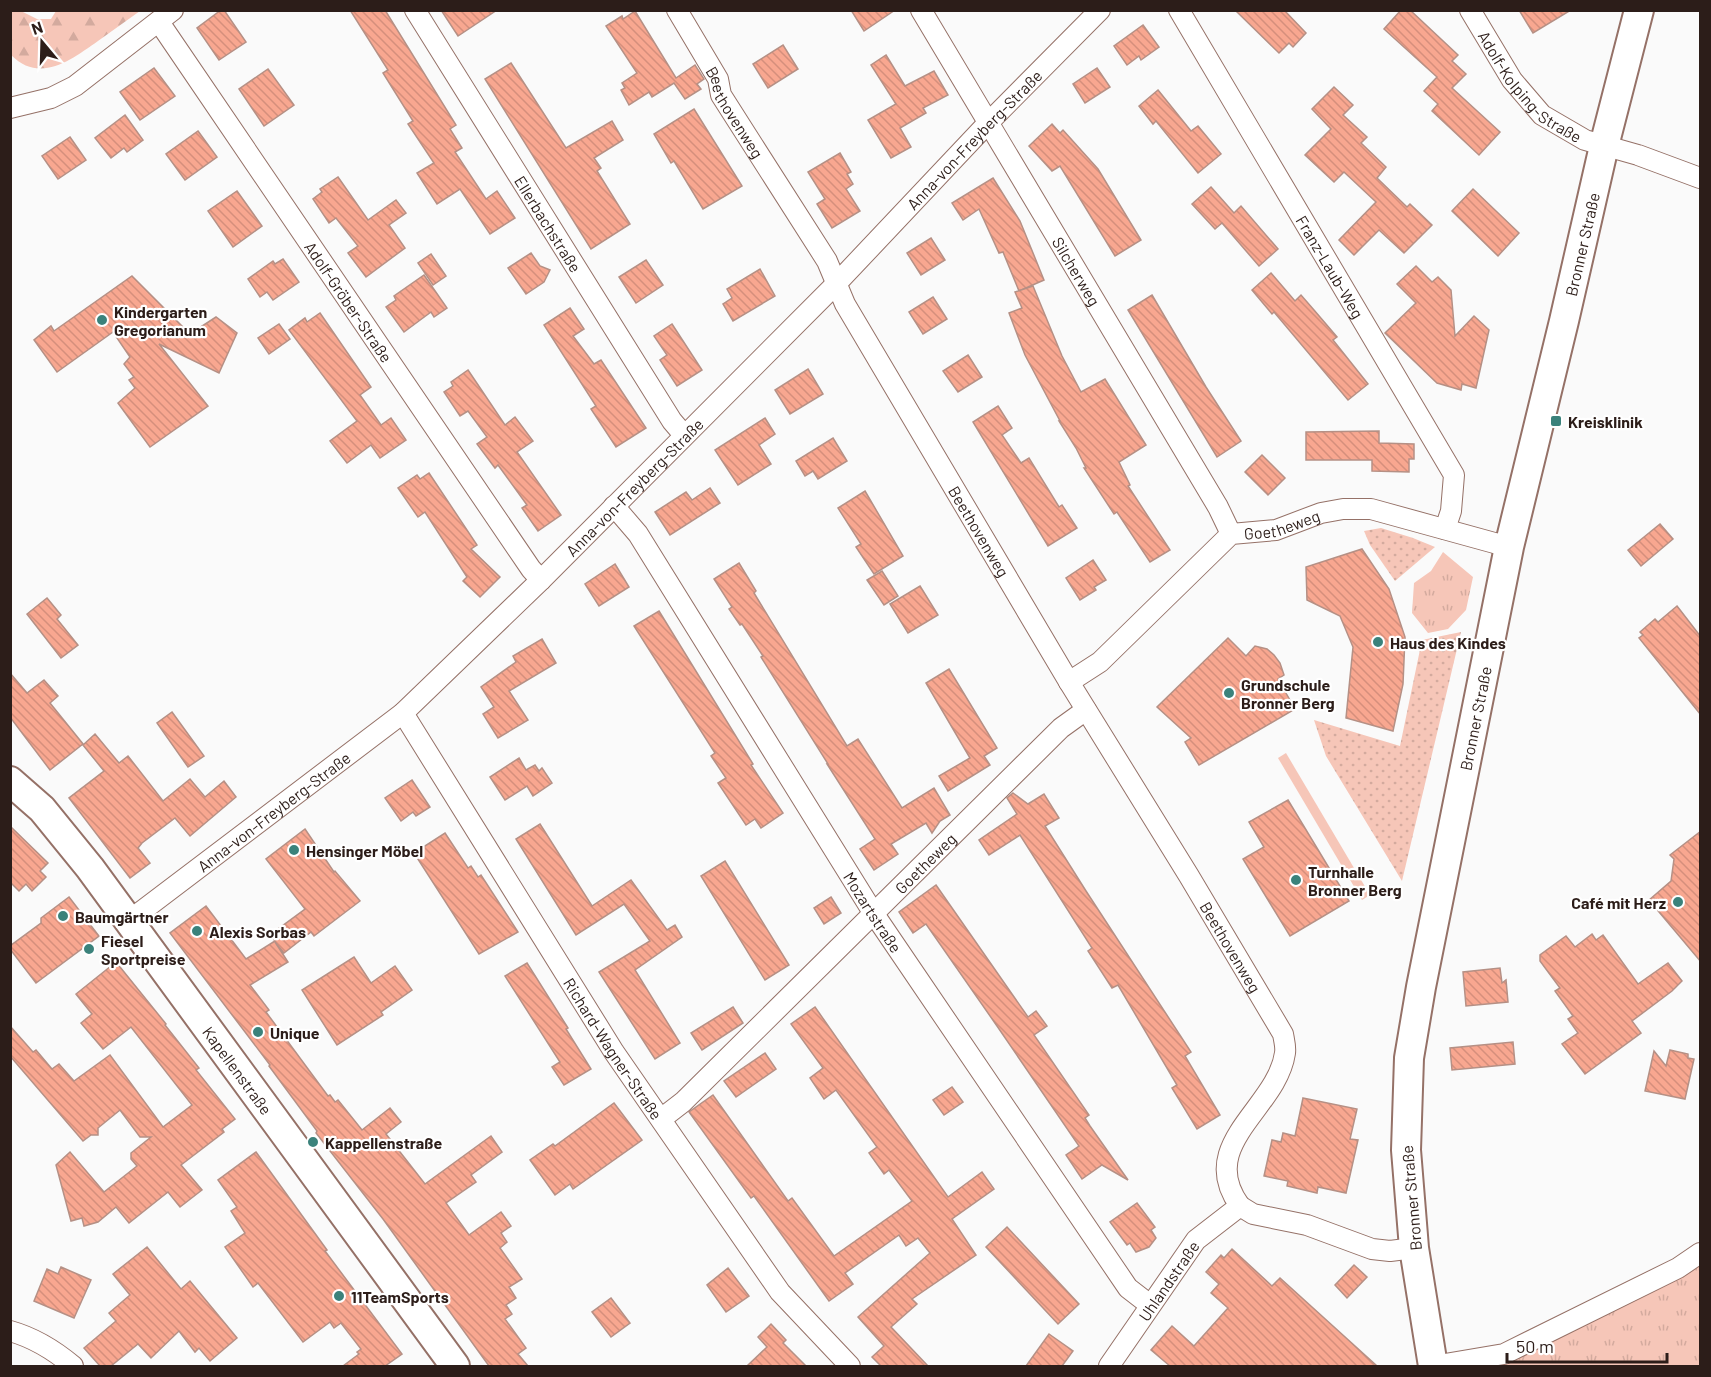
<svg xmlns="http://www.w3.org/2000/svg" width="1711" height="1377" font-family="Barlow,sans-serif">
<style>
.grass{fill:url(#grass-dots)}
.forest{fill:url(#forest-firs)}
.park{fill:url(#park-tufts)}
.garden{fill:#f6c6b8}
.building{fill:url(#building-back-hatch);stroke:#b59085;stroke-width:1.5}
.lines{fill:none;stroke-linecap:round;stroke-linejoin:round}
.street-casing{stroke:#957167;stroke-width:22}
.secondary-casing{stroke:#957167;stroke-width:32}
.street{stroke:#fff;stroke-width:20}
.secondary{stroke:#fff;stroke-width:28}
.poi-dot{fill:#3b827b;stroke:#fff;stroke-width:2}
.labels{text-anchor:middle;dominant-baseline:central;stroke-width:4.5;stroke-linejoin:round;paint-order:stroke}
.street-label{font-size:16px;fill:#2c1d19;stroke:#fff}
.poi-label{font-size:16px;font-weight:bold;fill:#2c1d19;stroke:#fff;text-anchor:start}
</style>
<defs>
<pattern id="grass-dots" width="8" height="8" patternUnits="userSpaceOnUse" patternTransform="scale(1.5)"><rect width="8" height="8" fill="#f6c6b8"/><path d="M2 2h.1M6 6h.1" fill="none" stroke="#d3aa9e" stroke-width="1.8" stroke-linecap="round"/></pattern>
<pattern id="forest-firs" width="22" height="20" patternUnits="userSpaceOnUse" patternTransform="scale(1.5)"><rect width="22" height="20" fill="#f6c6b8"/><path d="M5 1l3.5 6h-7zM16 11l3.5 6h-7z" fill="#d3aa9e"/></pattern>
<pattern id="park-tufts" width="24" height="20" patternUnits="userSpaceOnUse" patternTransform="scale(1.5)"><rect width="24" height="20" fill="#f6c6b8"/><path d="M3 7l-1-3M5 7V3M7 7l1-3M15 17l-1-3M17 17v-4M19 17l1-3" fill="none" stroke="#d3aa9e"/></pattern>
<pattern id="building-back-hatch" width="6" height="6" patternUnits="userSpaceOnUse" patternTransform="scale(1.5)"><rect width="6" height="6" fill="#f8a790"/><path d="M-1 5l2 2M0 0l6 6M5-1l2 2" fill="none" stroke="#d58f7c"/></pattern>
</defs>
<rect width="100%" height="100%" fill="#fafafa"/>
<g class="grass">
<path d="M1381,528l32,10 22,9 -40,34 -25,-36 -6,-14z"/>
<path d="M1461,632l-59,249 -76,-125 -12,-36 86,26 22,-106z"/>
</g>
<path class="forest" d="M10,11h11l16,8h14l5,-8h84c-14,10 -28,20 -42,30 -27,19 -58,43 -87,14z"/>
<g class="park">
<path d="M1443,552l30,25 -7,33 -18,19 -20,4 -16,-20 2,-30 17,-12z"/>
<path d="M1700,1259v107h-229z"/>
</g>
<path class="garden" d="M1286,753l84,142 -8,5 -84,-142z"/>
<g class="building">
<path d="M221,10h3l22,32 -27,18 -22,-32z"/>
<path d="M350,10h35l71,115 -6,4 12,19 -7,4 31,47 11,-8 18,27 -25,16 -30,-45 -23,15 -20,-31 17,-10 -26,-39 5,-3 -30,-48 5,-3z"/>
<path d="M441,10h56l-39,26z"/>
<path d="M851,10h44l-31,21z"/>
<path d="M1235,10h49l22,23 -13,14 -4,-4 -10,10z"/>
<path d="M1401,10h9l48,45 -6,6 14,13 -14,14 48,44 -21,23 -47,-44 6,-7 -14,-13 13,-14 -53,-48z"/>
<path d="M1519,10h52l-38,23z"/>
<path d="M635,11l41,67 19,-13 9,14 -7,5 4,5 -16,10 -11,-16 -22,14 -3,-5 -20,13 -8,-15 4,-2 -3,-5 15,-10 -31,-47 16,-10 1,3z"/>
<path d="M1143,25l16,22 -18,13 -2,-4 -12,9 -13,-19z"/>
<path d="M783,45l15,24 -30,19 -15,-24z"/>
<path d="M886,55l19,31 29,-15 14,24 -25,13 3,5 -26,15 11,19 -20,11 -23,-38 28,-16 -25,-39z"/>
<path d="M511,63l55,85 46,-27 11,19 -29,18 7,10 -4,3 33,53 -39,25 -106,-170z"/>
<path d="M154,68l21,28 -35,24 -20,-28z"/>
<path d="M1097,68l13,19 -25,16 -12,-19z"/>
<path d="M268,69l26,36 -30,21 -25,-37z"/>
<path d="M1334,87l19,18 -10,10 24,22 -6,6 25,24 -9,11 30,29 3,-3 22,21 -28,28 -25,-23 -25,25 -15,-15 37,-38 -32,-30 -10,10 -29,-27 26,-26 -19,-20z"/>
<path d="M1158,90l33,41 7,-5 23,28 -23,19 -42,-52 -3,3 -14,-18z"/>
<path d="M694,109l48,77 -39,23 -29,-48 -3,2 -17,-29z"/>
<path d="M125,115l18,25 -16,12 -3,-4 -13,10 -16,-20z"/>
<path d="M1052,124l8,9 3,-3 35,39 43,71 -26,16 -55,-90 -8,5 -23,-25z"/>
<path d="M198,131l19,26 -32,23 -19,-26z"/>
<path d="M70,137l16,23 -28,19 -16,-23z"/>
<path d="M840,153l11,19 -4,2 6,10 -7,5 14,22 -28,17 -15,-24 8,-5 -17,-27z"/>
<path d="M338,177l30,43 28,-20 10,13 -17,12 16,23 -39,29 -18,-24 10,-7 -22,-28 -7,5 -16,-24 9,-7 -2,-3z"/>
<path d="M993,178l27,43 24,59 -25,11 -16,-39 -4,1 -20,-44 -16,11 -11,-17z"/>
<path d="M1211,187l23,26 7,-7 37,43 -19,17 -37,-43 -7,6 -23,-25z"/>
<path d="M1473,189l46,44 -21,23 -46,-45z"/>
<path d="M237,191l25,35 -29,21 -25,-36z"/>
<path d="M931,238l14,22 -24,15 -14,-22z"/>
<path d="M531,253l9,13 10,4 -6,12 -18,12 -18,-26z"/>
<path d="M431,254l15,22 -13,9 -15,-22z"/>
<path d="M283,259l16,23 -26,18 -6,-8 -7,5 -12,-18 25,-18 2,3z"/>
<path d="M646,260l17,25 -27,18 -17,-26z"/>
<path d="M1416,266l16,16 6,-5 13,13 4,46 19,-20 15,14 -13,58 -14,-4 -1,6 -24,-7 -52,-50 31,-30 -19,-19z"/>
<path d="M760,269l15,27 -42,25 -10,-17 9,-6 -5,-9z"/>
<path d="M1271,273l24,28 6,-6 13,15 23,27 -4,3 35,44 -20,16 -74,-88 -2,2 -20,-24z"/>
<path d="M424,275l23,33 -13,9 -3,-5 -27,20 -18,-25 10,-7 -2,-4z"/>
<path d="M132,276l58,58 26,-17 21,16 -18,40 -60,-29 49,62 -58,41 -32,-44 17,-15 -6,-8 5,-3 -10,-13 6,-7 -17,-25 -56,40 -23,-32 17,-14 3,5z"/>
<path d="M1033,286l29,70 19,36 24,-13 41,66 -27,17 11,23 -2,1 42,64 -20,12 -33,-50 -3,2 -30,-46h2l-10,-20 -17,-27h1l-35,-66 -16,-42 13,-5 -7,-16z"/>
<path d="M1152,295l54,92 35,54 -24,16 -89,-147z"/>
<path d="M933,297l14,22 -24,15 -14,-22z"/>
<path d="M570,308l14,21 -11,7 21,28 7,-4 45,68 -30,19 -25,-38 5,-3 -52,-81z"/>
<path d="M320,313l51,74 -11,8 21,30 10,-7 15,22 -26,18 -9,-13 -24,18 -17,-22 27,-20 -68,-91 16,-12 2,4z"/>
<path d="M279,324l11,15 -21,15 -11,-16z"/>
<path d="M672,324l30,46 -25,16 -17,-26 7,-5 -13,-19z"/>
<path d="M968,355l14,22 -24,15 -15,-21z"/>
<path d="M808,369l15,25 -33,20 -15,-24z"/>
<path d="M468,370l37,55 10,-8 18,24 -16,11 44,63 -23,16 -16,-23 5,-3 -29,-40 -3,3 -18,-24 10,-7 -19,-26 -8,5 -16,-24 9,-6 -2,-4z"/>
<path d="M998,406l14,22 -10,7 19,28 8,-5 30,49 3,-2 15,23 -29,18 -75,-124z"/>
<path d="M765,418l10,16 -16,11 12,19 -33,21 -23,-35z"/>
<path d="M1379,431v12l35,1v15h-5v13l-37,-1v-11h-66v-28z"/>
<path d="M833,438l14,23 -29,18 -5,-8 -8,5 -9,-15z"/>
<path d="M1262,455l23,23 -17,17 -23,-23z"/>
<path d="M429,473l48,72 -6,4 29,28 -20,20 -17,-16 4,-4 -42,-65 -7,5 -20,-29 19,-13 3,4z"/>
<path d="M710,488l10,15 -50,32 -15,-23 31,-20 6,8z"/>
<path d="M865,491l38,65 -29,18 -18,-27 5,-3 -23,-36z"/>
<path d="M1660,524l13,15 -32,27 -13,-16z"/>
<path d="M1362,549l27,40 16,48 -2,47 -10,47 -47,-13 7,-71 -13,-31 -33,-16 -1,-33z"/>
<path d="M1093,560l13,20 -12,7 2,3 -16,10 -14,-22z"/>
<path d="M739,563l17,28 -2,2 93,153 11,-7 44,69 32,-20 16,27 -10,6 -8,12 -6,-10 -35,21 7,10 -24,16 -14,-21 15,-10 -48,-75h1l-67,-107 2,-1 -21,-32 -2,1 -11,-16 3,-2 -18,-28z"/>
<path d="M615,564l14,23 -30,19 -14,-22z"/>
<path d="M882,571l16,25 -14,9 -17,-25z"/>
<path d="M920,586l18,29 -30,18 -18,-29z"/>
<path d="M47,598l14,17 -4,4 21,26 -17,13 -34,-44z"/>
<path d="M1677,606l24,31v78l-62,-77 4,-3 -3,-3 15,-13 3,3z"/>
<path d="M659,611l94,153 -2,1 32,48 -22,15 -6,-9 -9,6 -28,-42 8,-5 -15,-22 4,-3 -81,-127z"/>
<path d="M1228,638l18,18 9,-10 12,3 7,6 6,8 4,12 -6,4 17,30 -96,56 -14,-23 6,-4 -34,-31z"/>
<path d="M542,639l14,24 -47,28 19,29 -30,18 -15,-24 11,-7 -13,-20 35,-25 -3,-6z"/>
<path d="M949,669l48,79 -13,8 6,9 -42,26 -9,-15 31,-18 -44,-75z"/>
<path d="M10,673l17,20 17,-13 14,16 -8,7 33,41 -33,26 -40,-53z"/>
<path d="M172,712l32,44 -16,11 -31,-44z"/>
<path d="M95,734l24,29 9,-7 35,45 27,-22 15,18 19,-16 12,16 -46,39 -15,-18 -33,25 -4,5 12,15 -20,15 -61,-80 35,-27 -21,-26z"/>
<path d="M519,758l7,12 9,-5 4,6 3,-3 10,15 -19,13 -6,-10 -22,14 -15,-23z"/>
<path d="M412,780l18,27 -14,9 -3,-4 -12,9 -16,-23z"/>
<path d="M1013,793l15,11 16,-10 15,24 -14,8 41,65 105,161 -6,4 35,59 -23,14 -25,-41 5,-3 -59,-100 -6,3 -24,-37 4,-3 -72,-113 -31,20 -10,-15 38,-26 -10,-16z"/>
<path d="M1288,800l61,101 -59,35 -47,-77 21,-12 -15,-25z"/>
<path d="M540,824l52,82 39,-26 36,50 8,-5 7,12 -47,33 45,73 -25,16 -56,-87 51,-31 -26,-37 -48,31 -60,-96z"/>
<path d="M10,826l38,37 -8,8 6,6 -14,14 -6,-7 -7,7 -9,-9z"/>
<path d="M305,829l29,43 1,-1 25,30 -46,35 -3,-4 -27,21 -9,-11 13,20 -38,23 19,25 -3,2 62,84 2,-1 5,7 3,-2 24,30 28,-22 11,14 -15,12 39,50 66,-48 11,16 -31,23 5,7 -30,21 23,32 32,-23 10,14 -10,7 6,9 -7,6 22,31 -13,8 7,11 -10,7 6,9 -7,5 21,29 -8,6 10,12h-39l-106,-147 -67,-86 1,-2 -48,-65 1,-1 -100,-132 36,-27 40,53 29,-18 -5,-6 35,-26 -39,-50z"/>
<path d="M1701,831v131l-52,-62 22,-19 3,-22 -4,-4z"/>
<path d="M445,833l23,35 3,-2 7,11 3,-2 37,57 -39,22 -65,-101z"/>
<path d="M725,861l64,104 -24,15 -64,-104z"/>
<path d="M936,885l92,132 8,-6 11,15 -13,9 55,80 -4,3 5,8 38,54 -26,-15 -20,14 -16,-24 13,-9 -82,-120 -71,-102 -13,9 -14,-21z"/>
<path d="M69,897l30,39 -63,47 -26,-34v-3l31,-23v-5z"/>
<path d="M831,897l10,16 -17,11 -10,-16z"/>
<path d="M1592,934l4,6 7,-5 35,49 30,-21 14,18 -10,10 -40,30 9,12 -56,41 -23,-30 16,-11 -10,-14 5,-3 -18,-25 5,-3 -20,-27v-6l26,-19 9,11z"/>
<path d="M354,957l17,26 24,-17 17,24 -31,22 2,3 -46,30 -35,-55z"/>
<path d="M116,962l50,62 -1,1 34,43 -3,2 39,49 -13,10 2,3 -43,33 21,25 -22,17 -12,-15 -39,31 -13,-16 -18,15 -14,4 -2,-8 -11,3 -15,-56 14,-13 34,40 33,-26 -6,-7v-6l20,-16h-11l-20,-27 -22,18v7h-7l-8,6 -73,-85v-30l23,26 3,-2 16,19 7,-5 15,17 36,-26 53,72 29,-22 -61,-78 -28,22 -22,-26 11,-9 -16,-20z"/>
<path d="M527,963l41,65 -2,1 25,40 -27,16 -12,-18 8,-5 -55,-86z"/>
<path d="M1500,968l2,15 4,-3 2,22 -42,4 -3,-34z"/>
<path d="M733,1007l10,16 -41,27 -11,-17z"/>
<path d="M815,1007l133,190 34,-25 12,17 -42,30 24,36 -64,44 5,5 -26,23 37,39h-47l-9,-9 12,-11 -26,-29 72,-64 -12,-15 -12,8 -7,-11 -54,38 8,11 -24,17 -75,-105 -3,2 -62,-86 24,-17 75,106 4,-3 42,58 78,-55 -23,-31 -5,4 -15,-21 8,-6 -41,-57 -12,9 -14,-21 13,-10 -32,-44z"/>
<path d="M1513,1042l2,22 -63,6 -2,-22z"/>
<path d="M1670,1050l18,4v4l6,1 -9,40 -40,-8 9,-40 12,15z"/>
<path d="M765,1053l11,16 -40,28 -12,-16z"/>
<path d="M952,1087l11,15 -19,13 -11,-15z"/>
<path d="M1303,1098l54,11 -7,30 8,1 -12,53 -28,-6 -1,6 -30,-7 1,-5 -24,-5 8,-36 9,2 2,-9 12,3z"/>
<path d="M614,1103l28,37 -69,49 -3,-5 -15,11 -25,-35 23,-16 2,2z"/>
<path d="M256,1152l71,98 -2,1 77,103 -17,12h-42l16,-12 -2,-2 4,-3 -20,-26 -7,5 -4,-6 -27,20 -45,-59 -5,4 -28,-40 20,-14 -14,-22 6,-4 -19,-27z"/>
<path d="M1137,1203l18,24 -4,3 5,8 -7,9 -13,5 -6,-9 -3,2 -17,-23z"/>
<path d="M1007,1227l72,77 -21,20 -72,-77z"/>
<path d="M147,1247l34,42 9,-8 47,57 -27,23 -11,-13 -4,4 -16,-21 -28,27 -13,-14 -27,22h-11l-16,-18 32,-27 -7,-8 21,-18 -17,-21z"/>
<path d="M1232,1249l40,37 8,-8 97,88h-207l-19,-16 21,-24 22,20 34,-38 -17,-15 8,-9 -13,-12 15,-17 3,3z"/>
<path d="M1354,1265l13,12 -20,21 -12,-13z"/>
<path d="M61,1267l30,13 -17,38 -40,-17 13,-32 11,5z"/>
<path d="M728,1268l21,28 -23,16 -19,-27z"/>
<path d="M611,1298l19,25 -19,14 -19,-25z"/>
<path d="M771,1324l15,16 -3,3 23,23h-59l20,-19 -9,-10z"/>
<path d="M1049,1334l24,17 -11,15h-36z"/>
</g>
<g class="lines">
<defs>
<g id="street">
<path id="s1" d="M415,10l257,411 12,14"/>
<path id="s2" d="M677,10l41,69 3,16 106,166 18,43 224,378 120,194 94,158c1,6 3,13 2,19 -8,56 -90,91 -45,153"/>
<path id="s3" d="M921,10l297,497 13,27"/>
<path id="s4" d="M1179,10l275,465 -3,36 -6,18"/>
<path id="s5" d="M1470,10l42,70 30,35 43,25 53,15 62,23"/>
<path id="s6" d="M159,22l372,547 10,11"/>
<path d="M10,108l41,-10 24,-12 98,-76"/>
<path id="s7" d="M614,506l24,28 236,380 254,374 22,17"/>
<path id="s8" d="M1069,682l31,-20 131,-128 45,-4 45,-17 22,-4h28l138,38"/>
<path id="s9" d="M403,713l211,339 166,240 70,74"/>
<path id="s10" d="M130,920l273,-207 138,-133 295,-296 151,-160 113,-114"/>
<path id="s11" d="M661,1119l22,-17 378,-374 25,-18"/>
<path d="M10,1331c25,7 44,19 63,35"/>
<path id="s12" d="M1109,1366l87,-126 44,-34 13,8 54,11 65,24 18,2 24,-3"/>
<path d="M1433,1366l71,-12 174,-86 22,-15"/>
</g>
<g id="secondary">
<path id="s13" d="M10,781l32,28 48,59 365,498"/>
<path id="s14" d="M1433,1366l-19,-118 -8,-98 3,-92 12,-71 88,-440 55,-226 40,-175 35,-136"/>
</g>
</defs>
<use href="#street" class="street-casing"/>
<use href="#secondary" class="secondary-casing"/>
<use href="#street" class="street"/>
<use href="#secondary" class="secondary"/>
</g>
<g class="poi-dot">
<circle cx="102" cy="320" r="6"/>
<rect x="1550" y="415" width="12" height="12" rx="3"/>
<circle cx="1378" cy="642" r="6"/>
<circle cx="1229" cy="693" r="6"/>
<circle cx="294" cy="850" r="6"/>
<circle cx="1296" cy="880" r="6"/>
<circle cx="1678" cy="902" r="6"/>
<circle cx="63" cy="916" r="6"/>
<circle cx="197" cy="931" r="6"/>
<circle cx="89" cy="949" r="6"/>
<circle cx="258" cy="1032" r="6"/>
<circle cx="313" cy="1142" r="6"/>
<circle cx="339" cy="1296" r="6"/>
</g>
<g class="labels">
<g class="street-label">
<text stroke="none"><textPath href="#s5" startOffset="99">Adolf-Kolping-Straße</textPath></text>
<text stroke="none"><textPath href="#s2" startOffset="118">Beethovenweg</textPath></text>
<text stroke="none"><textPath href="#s10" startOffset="1152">Anna-von-Freyberg-Straße</textPath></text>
<text stroke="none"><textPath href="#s1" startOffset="252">Ellerbachstraße</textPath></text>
<text stroke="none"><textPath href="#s14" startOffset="1142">Bronner Straße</textPath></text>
<text stroke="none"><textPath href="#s4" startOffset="298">Franz-Laub-Weg</textPath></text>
<text stroke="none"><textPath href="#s3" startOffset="304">Silcherweg</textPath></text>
<text stroke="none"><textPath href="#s6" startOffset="338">Adolf-Gröber-Straße</textPath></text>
<text stroke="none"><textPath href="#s10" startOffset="666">Anna-von-Freyberg-Straße</textPath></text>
<text stroke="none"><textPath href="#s8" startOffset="272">Goetheweg</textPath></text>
<text stroke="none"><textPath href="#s2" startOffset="604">Beethovenweg</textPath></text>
<text stroke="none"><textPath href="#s14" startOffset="656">Bronner Straße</textPath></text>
<text stroke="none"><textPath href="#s10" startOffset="180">Anna-von-Freyberg-Straße</textPath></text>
<text stroke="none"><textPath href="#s11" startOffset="368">Goetheweg</textPath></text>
<text stroke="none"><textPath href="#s7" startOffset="482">Mozartstraße</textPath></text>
<text stroke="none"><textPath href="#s2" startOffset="1090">Beethovenweg</textPath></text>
<text stroke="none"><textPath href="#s9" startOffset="396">Richard-Wagner-Straße</textPath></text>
<text stroke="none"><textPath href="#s13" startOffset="369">Kapellenstraße</textPath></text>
<text transform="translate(1411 1198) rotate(-95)">Bronner Straße</text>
<text stroke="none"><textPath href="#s12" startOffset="104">Uhlandstraße</textPath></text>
</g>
<g class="poi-label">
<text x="114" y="311">Kindergarten<tspan x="114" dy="18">Gregorianum</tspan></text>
<text x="1568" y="421">Kreisklinik</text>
<text x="1390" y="642">Haus des Kindes</text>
<text x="1241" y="684">Grundschule<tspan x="1241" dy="18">Bronner Berg</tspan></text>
<text x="306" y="850">Hensinger Möbel</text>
<text x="1308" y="871">Turnhalle<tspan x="1308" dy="18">Bronner Berg</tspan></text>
<text x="1666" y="902" text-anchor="end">Café mit Herz</text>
<text x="75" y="916">Baumgärtner</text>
<text x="209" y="931">Alexis Sorbas</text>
<text x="101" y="940">Fiesel<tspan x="101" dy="18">Sportpreise</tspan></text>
<text x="270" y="1032">Unique</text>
<text x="325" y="1142">Kappellenstraße</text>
<text x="351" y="1296">11TeamSports</text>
</g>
</g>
<rect width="1711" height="1377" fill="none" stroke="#2c1d19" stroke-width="24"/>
<g transform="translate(42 42) rotate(341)" stroke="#ffffff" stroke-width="4.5" paint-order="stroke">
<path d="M0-4.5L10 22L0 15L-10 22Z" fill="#2c1d19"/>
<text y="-9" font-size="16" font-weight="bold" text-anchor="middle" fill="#2c1d19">N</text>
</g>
<path d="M1507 1353v9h160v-9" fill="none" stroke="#2c1d19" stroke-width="3"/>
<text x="1516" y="1353" font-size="18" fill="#2c1d19" stroke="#ffffff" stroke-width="4.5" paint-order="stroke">50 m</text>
</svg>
